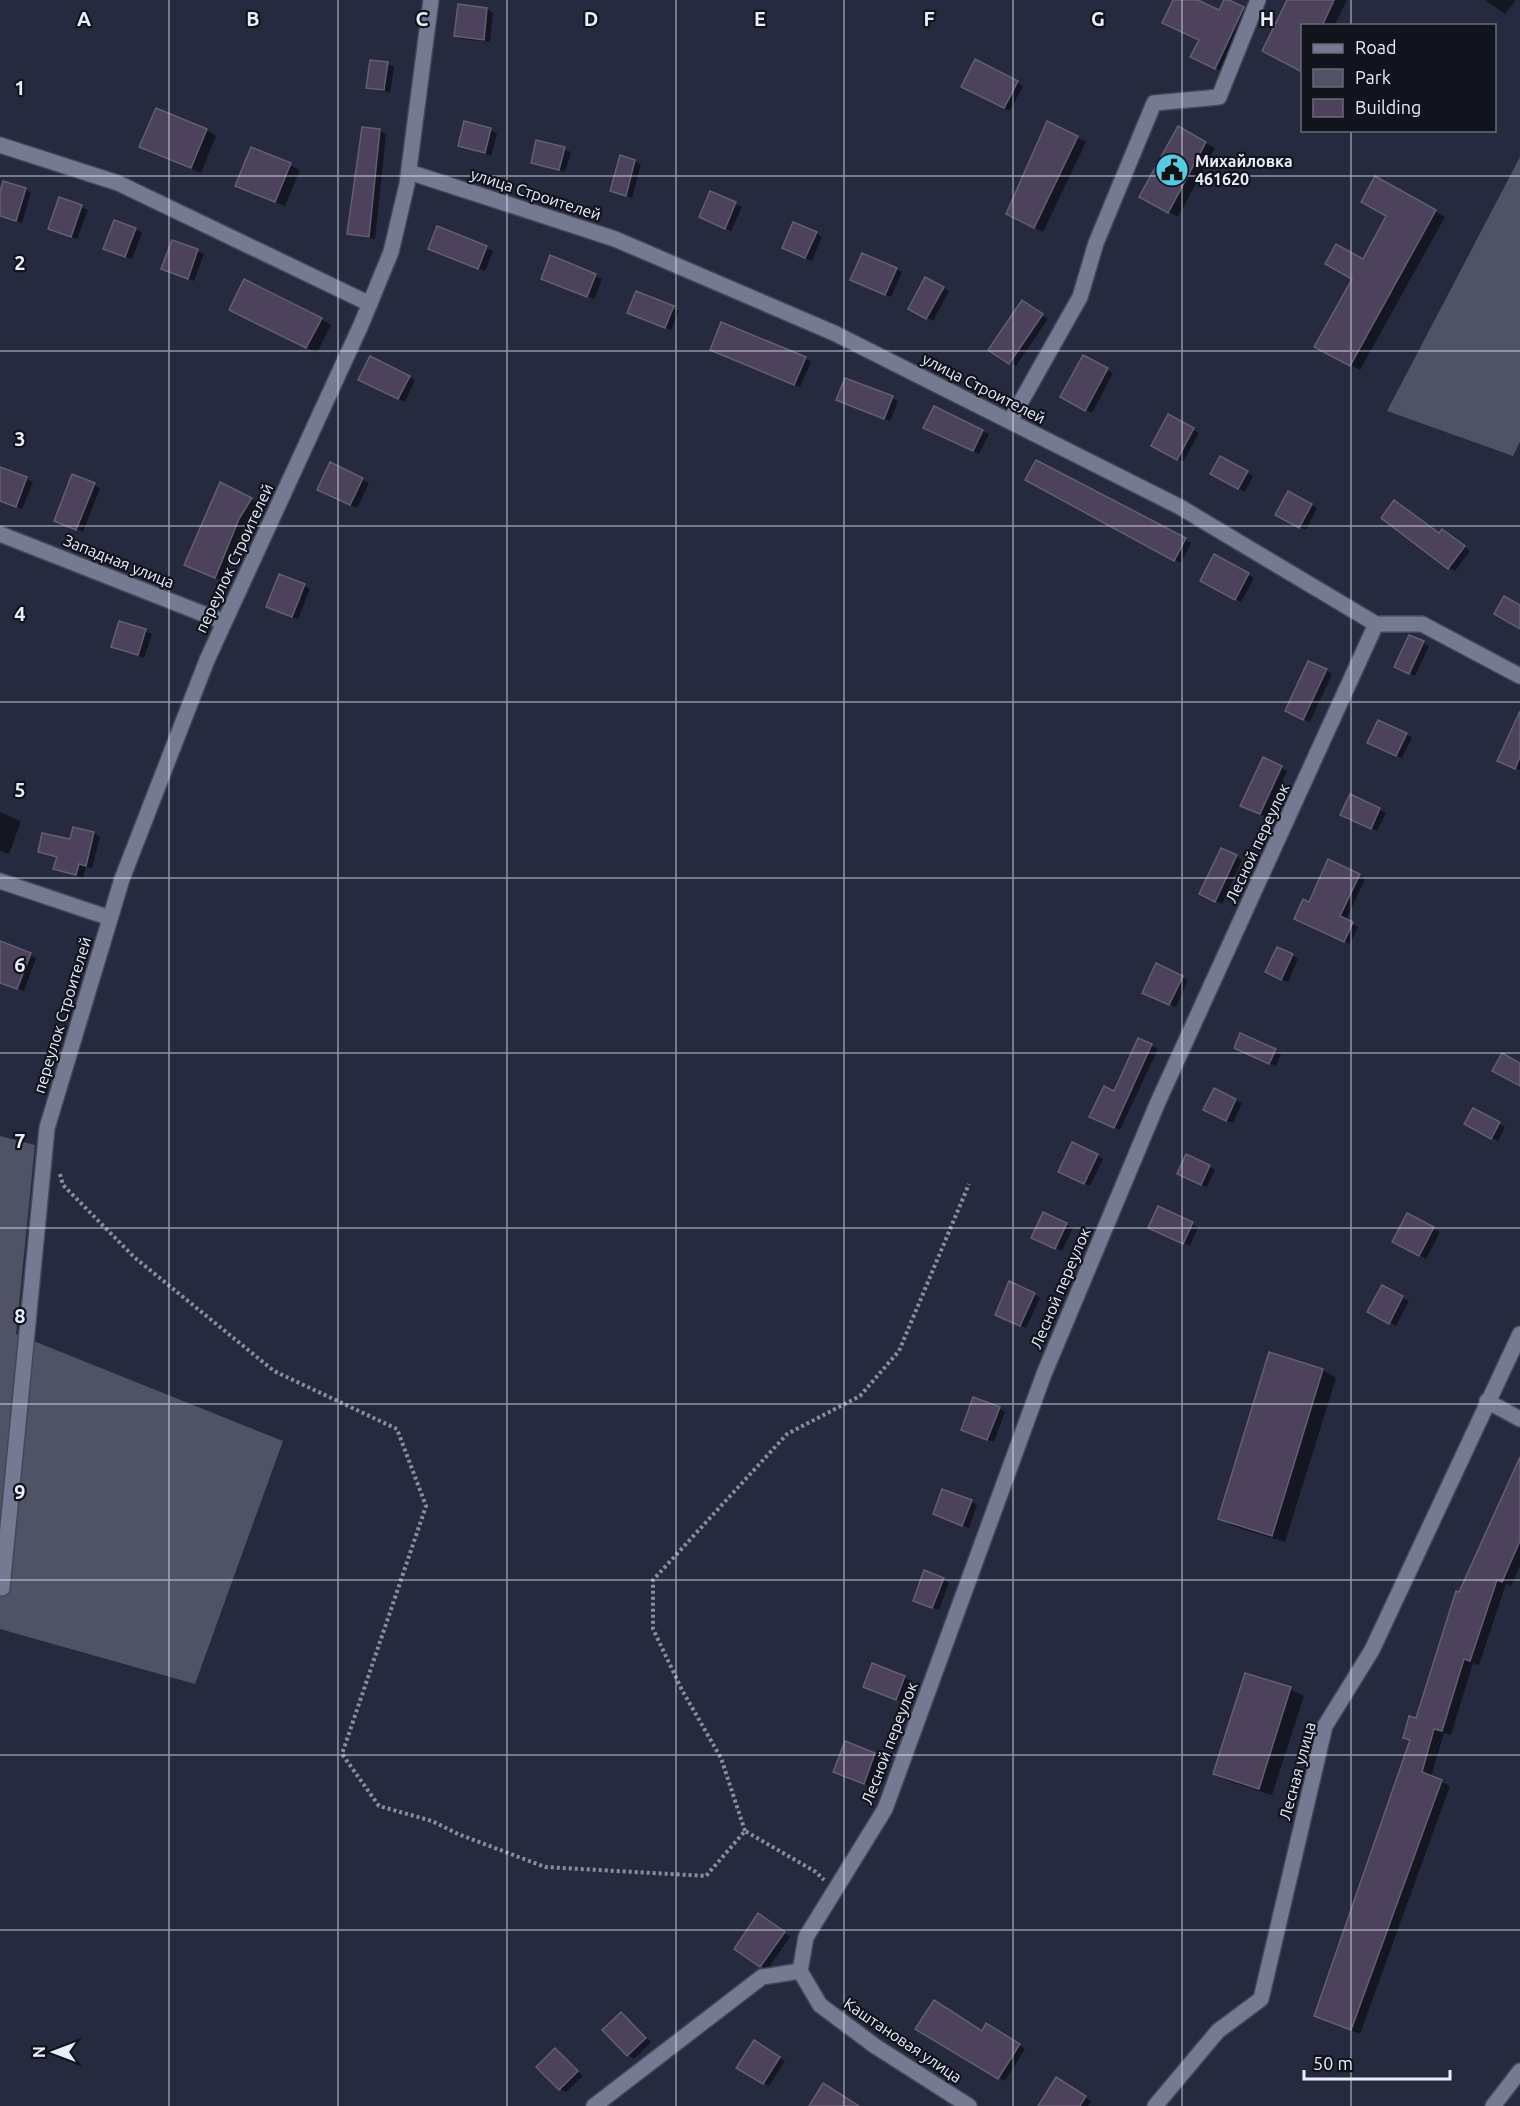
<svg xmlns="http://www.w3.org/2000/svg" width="1520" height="2106" font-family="Ubuntu,sans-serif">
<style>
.green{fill:#4f5365}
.shadow{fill:#0007}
.building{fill:#4c425c;stroke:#665d74;stroke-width:1.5}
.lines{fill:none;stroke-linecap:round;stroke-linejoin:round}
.minor-casing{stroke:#444758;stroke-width:18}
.path{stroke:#898d9e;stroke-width:4;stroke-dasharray:3 3;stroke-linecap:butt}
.minor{stroke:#757a93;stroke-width:15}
.grid{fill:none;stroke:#eaedfb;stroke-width:1.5;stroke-opacity:0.55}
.labels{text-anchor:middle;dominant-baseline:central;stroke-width:4.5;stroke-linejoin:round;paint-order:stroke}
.poi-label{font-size:16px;font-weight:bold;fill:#eaedfb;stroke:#12141d;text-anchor:start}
.street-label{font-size:16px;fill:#eaedfb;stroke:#12141d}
.grid-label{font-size:20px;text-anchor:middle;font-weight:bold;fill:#eaedfb;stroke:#12141d;stroke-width:4.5;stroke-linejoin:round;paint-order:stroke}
</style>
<rect width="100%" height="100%" fill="#262a3f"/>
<g class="green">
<path d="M1520,157v285l-7,14 -126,-45z"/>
<path d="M0,1136l35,9 -19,189 267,107 -88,243 -195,-55z"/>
</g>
<g class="shadow">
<path d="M1174,0h21l25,12 5,-12 28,14 -27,59 -24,-11 -2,-22z"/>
<path d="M1289,0h58l-13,26h-32v45l-29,-15z"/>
<path d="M1485,0h31l-11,14z"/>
<path d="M459,6l28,3 6,4 -3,29 -28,-3 -6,-3z"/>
<path d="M976,61l47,25 -13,25 -41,-21z"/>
<path d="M387,64l7,3 -4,26 -22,-6z"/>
<path d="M466,123l31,10 -6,23 -31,-10z"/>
<path d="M1048,123l38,19 -43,90 -27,-14 12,-45 -4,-2z"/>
<path d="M1178,128l37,20 -37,69 -37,-21z"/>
<path d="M206,130l10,6 -15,37 -60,-26z"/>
<path d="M380,131l6,3 -11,105 -21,-3 -6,-3z"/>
<path d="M538,141l33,11 -6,20 -33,-10z"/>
<path d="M252,149l48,21 -15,36 -38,-16z"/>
<path d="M621,157l20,7 -9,34 -20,-7z"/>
<path d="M1375,178l70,39 -85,153 -44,-24 72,-130z"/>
<path d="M25,189l6,4 -9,30 -22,-7v-19z"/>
<path d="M711,193l31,14 -11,24 -24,-11z"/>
<path d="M60,199l28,11 -11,29 -27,-11z"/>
<path d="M438,228l55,23 -8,20 -49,-19z"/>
<path d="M136,229l6,4 -10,26 -21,-7z"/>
<path d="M816,233l6,4 -10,24 -22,-10z"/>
<path d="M173,242l31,12 -10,27 -25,-9z"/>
<path d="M551,257l51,22 -8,20 -45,-17z"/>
<path d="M896,269l6,3 -11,25 -33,-14z"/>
<path d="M926,279l23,12 -16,30 -23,-13z"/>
<path d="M1028,306l20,13 -32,47 -26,-16z"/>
<path d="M673,308l6,3 -8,19 -36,-14z"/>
<path d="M240,315l81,4 10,6 -14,28z"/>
<path d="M712,350l93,8 6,4 -11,25z"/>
<path d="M1084,357l29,16 -21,40 -30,-17z"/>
<path d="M409,377l6,3 -10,22 -39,-19z"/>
<path d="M892,398l6,3 -8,20 -46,-18z"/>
<path d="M1168,416l31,17 -16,29 -30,-17z"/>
<path d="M931,431h51l7,3 -10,20z"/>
<path d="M1220,458l33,18 -8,16 -33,-19z"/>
<path d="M1037,462l154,81 -10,20 -154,-83z"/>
<path d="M331,464l38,19 -12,25 -32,-15z"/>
<path d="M0,468l33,14 -11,27 -22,-9z"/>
<path d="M94,485l6,3 -17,44 -21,-9z"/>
<path d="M1289,493l28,15 -11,22 -29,-15z"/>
<path d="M251,499l6,4 -12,20 -24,57 -29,-12z"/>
<path d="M1440,535h9l21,16 -15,20 -6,-3z"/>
<path d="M1214,556l40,22 -13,24 -39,-22z"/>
<path d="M304,585l6,4 -12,30 -24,-9z"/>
<path d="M120,622l32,12 -8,24 -32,-12z"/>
<path d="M1423,643l6,3 -14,30 -13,-6z"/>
<path d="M1326,670l6,4 -22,48 -17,-8z"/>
<path d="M1520,714v56l-15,-6z"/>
<path d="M1406,734l6,4 -10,20 -27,-12z"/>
<path d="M1281,768l6,3 -21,46 -18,-8z"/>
<path d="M1350,796l36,17 -9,18 -29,-14z"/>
<path d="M0,812l21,9 -12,33 -9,-3z"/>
<path d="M93,833l7,4 -8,31 -6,-1 -3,11 -28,-9 3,-11 -19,-7z"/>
<path d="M1236,856l6,4 -20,44 -15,-7z"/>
<path d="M1359,875l6,4 -19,41 12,7 -8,17 -48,-22 7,-18z"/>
<path d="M0,943l36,15 -12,33 -24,-9z"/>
<path d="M1292,955l6,4 -10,23 -15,-7z"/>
<path d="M1182,977l6,3 -12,27 -26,-11z"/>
<path d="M1139,1040l19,9 -38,81 -23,-10 17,-27z"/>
<path d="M1275,1050l6,4 -5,12 -34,-15z"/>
<path d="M1236,1100l6,3 -9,20 -22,-10z"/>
<path d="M1474,1110l31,17 -7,14 -32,-17z"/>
<path d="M1097,1155l6,4 -13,27 -24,-11z"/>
<path d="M1209,1167l6,3 -8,17 -22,-10z"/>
<path d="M1158,1208l40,19 -8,19 -34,-15z"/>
<path d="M1043,1214l30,14 -11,23 -23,-11z"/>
<path d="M1408,1215l32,17 -14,27 -32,-18z"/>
<path d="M1382,1287l27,14 -13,25 -27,-15z"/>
<path d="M1034,1294l6,4 -14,30 -23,-11z"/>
<path d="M1323,1370l13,8 -51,164 -52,-16 -13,-8z"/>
<path d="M999,1408l6,4 -11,30 -25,-9z"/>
<path d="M1520,1486v80l-9,20 -5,-2 -27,81 -6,-2 -22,72 -7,-2 -13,44 19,9 -90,248 -44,-18 144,-422z"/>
<path d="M971,1501l6,4 -8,23 -35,-14z"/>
<path d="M943,1579l6,4 -10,27 -18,-7z"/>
<path d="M904,1677l6,4 -8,21 -37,-15z"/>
<path d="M1290,1689l14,7 -32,99 -44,-14 -13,-7z"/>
<path d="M846,1743l35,14 -11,29 -29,-11z"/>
<path d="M765,1919l25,18 -23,33 -31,-22z"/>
<path d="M621,2014l30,28 -17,17 -6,-4z"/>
<path d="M987,2025l38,24 -20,32 -88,-53 65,4z"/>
<path d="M754,2042l31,19 -16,25 -31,-19z"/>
<path d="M555,2050l28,26 -17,16 -6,-3z"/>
<path d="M1056,2079l35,22 -3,5h-42z"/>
</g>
<g class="building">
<path d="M1173,0h25l21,10 5,-10h5l15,7 -29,62 -25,-12 9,-17 -37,-17z"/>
<path d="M1287,0h47l-12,26h-20v46l-40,-21z"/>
<path d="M458,4l29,4 -3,32 -30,-4z"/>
<path d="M975,59l43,22 -14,27 -43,-21z"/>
<path d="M370,60l18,2 -4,28 -18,-2z"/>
<path d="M156,108l51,21 -16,39 -52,-21z"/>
<path d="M464,121l27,7 -6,25 -27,-7z"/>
<path d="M1047,121l31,15 -44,92 -28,-14z"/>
<path d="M1178,126l28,16 -38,71 -29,-16z"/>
<path d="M362,127l18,2 -11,108 -22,-3z"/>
<path d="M536,140l29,7 -6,23 -28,-7z"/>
<path d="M251,147l40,16 -16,39 -40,-16z"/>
<path d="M620,155l15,5 -9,36 -16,-5z"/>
<path d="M1375,176l61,34 -86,156 -36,-19 38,-68 -27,-15 11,-20 27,15 23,-43 -25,-14z"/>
<path d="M3,181l23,7 -10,33 -16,-5v-24z"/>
<path d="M710,191l26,11 -11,27 -26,-12z"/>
<path d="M59,197l23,8 -11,32 -23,-8z"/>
<path d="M114,220l22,8 -11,29 -22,-8z"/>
<path d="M793,222l24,10 -12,26 -23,-10z"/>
<path d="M437,226l50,20 -9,23 -50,-20z"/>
<path d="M172,240l26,9 -10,30 -27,-10z"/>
<path d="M862,253l35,15 -12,27 -35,-15z"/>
<path d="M550,255l46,19 -9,23 -46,-18z"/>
<path d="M925,277l19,10 -18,32 -18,-10z"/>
<path d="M244,279l78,39 -16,30 -77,-38z"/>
<path d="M636,291l38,15 -9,22 -38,-15z"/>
<path d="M1022,300l21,14 -34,50 -21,-14z"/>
<path d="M721,322l85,35 -12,28 -84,-35z"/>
<path d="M1083,355l25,13 -23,43 -25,-14z"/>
<path d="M370,356l40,20 -12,23 -40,-19z"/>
<path d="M845,378l48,18 -9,23 -48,-19z"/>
<path d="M934,406l49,24 -10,21 -50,-23z"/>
<path d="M1168,414l26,14 -17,32 -26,-14z"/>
<path d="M1220,456l28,15 -10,18 -28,-15z"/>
<path d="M1036,460l150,78 -12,23 -149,-81z"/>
<path d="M330,462l33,16 -13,27 -33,-15z"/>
<path d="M0,467l27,10 -11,30 -16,-6z"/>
<path d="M72,474l23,9 -19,47 -22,-9z"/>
<path d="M220,482l32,16 -13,21 -24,59 -31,-13z"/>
<path d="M1288,491l24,13 -13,24 -24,-13z"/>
<path d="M1394,500l45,33 3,-4 23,17 -17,23 -67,-51z"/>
<path d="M1214,554l35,19 -14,27 -35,-19z"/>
<path d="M279,574l26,10 -13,33 -26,-10z"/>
<path d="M1504,596l16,9v24l-26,-15z"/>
<path d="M119,621l27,8 -8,26 -27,-8z"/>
<path d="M1409,635l15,6 -15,33 -15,-7z"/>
<path d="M1308,661l19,8 -24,51 -18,-9z"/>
<path d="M1520,711v46l-5,12 -18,-8z"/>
<path d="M1378,720l29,13 -11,23 -29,-13z"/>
<path d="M1263,757l19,9 -22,48 -20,-8z"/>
<path d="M1350,794l30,14 -9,21 -31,-14z"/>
<path d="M73,827l21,5 -8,34 -7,-2 -3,11 -23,-6 4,-12 -19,-5 4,-19 28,6z"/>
<path d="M1221,848l16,7 -22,47 -16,-8z"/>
<path d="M1328,859l32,15 -20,42 13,6 -9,20 -50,-23 9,-20 6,3z"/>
<path d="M0,941l31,12 -14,36 -17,-6z"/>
<path d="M1277,947l16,7 -12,26 -16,-8z"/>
<path d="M1156,963l27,13 -14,29 -27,-12z"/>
<path d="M1240,1033l36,16 -7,15 -35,-16z"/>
<path d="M1138,1038l14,6 -38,84 -25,-11 15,-31 10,5z"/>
<path d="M1502,1053l18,10v23l-28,-15z"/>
<path d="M1214,1088l22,11 -10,22 -23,-11z"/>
<path d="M1473,1108l27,14 -9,17 -27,-15z"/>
<path d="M1072,1142l26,12 -14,30 -26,-12z"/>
<path d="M1186,1154l24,11 -9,20 -24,-11z"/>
<path d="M1158,1206l35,16 -10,22 -35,-16z"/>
<path d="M1043,1212l24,11 -12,26 -24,-11z"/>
<path d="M1407,1213l27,14 -15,29 -27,-14z"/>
<path d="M1009,1281l26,12 -15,33 -25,-11z"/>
<path d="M1382,1285l21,11 -14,28 -22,-12z"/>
<path d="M1269,1352l54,17 -51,167 -54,-17z"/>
<path d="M973,1397l27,10 -13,33 -26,-10z"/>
<path d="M1520,1457v84l-18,41 -5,-2 -27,81 -6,-2 -22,72 -8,-2 -12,43 20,8 -91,250 -37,-14 96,-276 -7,-2 6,-22 7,2 40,-127 3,1z"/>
<path d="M942,1489l30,11 -10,26 -29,-12z"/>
<path d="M924,1570l20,8 -12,30 -19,-7z"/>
<path d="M872,1663l33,13 -9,24 -33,-13z"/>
<path d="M1245,1673l46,14 -32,102 -46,-15z"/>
<path d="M845,1741l30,12 -11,31 -31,-12z"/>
<path d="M758,1913l27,19 -25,35 -26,-18z"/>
<path d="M934,2000l48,31 4,-8 34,21 -22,35 -83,-50z"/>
<path d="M621,2012l25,26 -19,18 -25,-26z"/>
<path d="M754,2040l26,17 -17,27 -27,-16z"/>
<path d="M555,2048l23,23 -19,19 -23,-23z"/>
<path d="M1056,2077l30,19 -6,10h-42z"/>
<path d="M823,2083l36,23h-50z"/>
</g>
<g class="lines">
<defs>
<g id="minor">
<path d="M0,145l118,38 252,121"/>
<path d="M409,172l206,67 219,94 346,174 196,117h46l98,52"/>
<path d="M1010,421l70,-124 16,-54 58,-140 65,-6 39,-97"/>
<path d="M0,534l224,88"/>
<path d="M0,881l110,37"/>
<path d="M1487,1401l33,18"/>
<path d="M2,1588l45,-460 75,-249 85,-219 154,-335 30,-73 16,-68 24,-184"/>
<path d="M800,1971l6,-34 79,-128 159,-435 114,-272 218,-478"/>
<path d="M800,1971l20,34 55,41 94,60"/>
<path d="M594,2106l168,-129 38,-6"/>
<path d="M1155,2106l63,-75 43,-32 64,-273 47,-76 148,-316"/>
<path d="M1493,2106l27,-35"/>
</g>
</defs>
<use href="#minor" class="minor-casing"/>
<g class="path">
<path d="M60,1174l3,11 71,72 140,114 123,58 29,77 -84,248 37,52 53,15 26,13 87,33 161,9 39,-45 71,41 8,8"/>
<path d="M745,1831l-24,-73 -39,-68 -29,-61v-49l134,-146 73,-38 39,-45 70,-167"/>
</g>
<use href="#minor" class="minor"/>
</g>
<path class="grid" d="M169,0v2106M338,0v2106M507,0v2106M676,0v2106M844,0v2106M1013,0v2106M1182,0v2106M1351,0v26M1351,130v1976M0,176h1520M0,351h1520M0,526h1520M0,702h1520M0,878h1520M0,1053h1520M0,1228h1520M0,1404h1520M0,1580h1520M0,1755h1520M0,1930h1520"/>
<defs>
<symbol id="civic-disc" viewBox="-11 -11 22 22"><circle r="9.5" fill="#58c9e3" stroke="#12141d"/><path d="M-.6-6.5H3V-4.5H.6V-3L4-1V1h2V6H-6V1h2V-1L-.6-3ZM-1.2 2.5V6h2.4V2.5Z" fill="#111"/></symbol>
</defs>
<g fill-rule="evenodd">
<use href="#civic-disc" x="1153" y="151" width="38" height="38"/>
</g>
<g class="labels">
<g class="poi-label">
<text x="1195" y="161">Михайловка<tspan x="1195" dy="18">461620</tspan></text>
</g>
<g class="street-label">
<text transform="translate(536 194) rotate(18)">улица Строителей</text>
<text transform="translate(984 388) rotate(27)">улица Строителей</text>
<text transform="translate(234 558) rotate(-65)">переулок Строителей</text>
<text transform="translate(119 561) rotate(22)">Западная улица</text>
<text transform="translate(1257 843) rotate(-65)">Лесной переулок</text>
<text transform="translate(62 1015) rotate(-73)">переулок Строителей</text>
<text transform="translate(1060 1288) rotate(-67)">Лесной переулок</text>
<text transform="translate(889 1743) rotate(-69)">Лесной переулок</text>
<text transform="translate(1297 1771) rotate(-75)">Лесная улица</text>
<text transform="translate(903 2040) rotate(34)">Каштановая улица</text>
</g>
</g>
<g class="grid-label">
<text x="84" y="26">A</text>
<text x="253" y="26">B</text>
<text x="422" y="26">C</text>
<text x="591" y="26">D</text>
<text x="760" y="26">E</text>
<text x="929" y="26">F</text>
<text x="1098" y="26">G</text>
<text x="1267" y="26">H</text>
<text x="20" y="95">1</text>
<text x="20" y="270">2</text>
<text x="20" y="446">3</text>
<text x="20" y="621">4</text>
<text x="20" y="797">5</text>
<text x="20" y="972">6</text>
<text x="20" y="1148">7</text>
<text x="20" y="1323">8</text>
<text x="20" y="1499">9</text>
</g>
<rect x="1301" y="24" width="195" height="108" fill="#12141d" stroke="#686b76" stroke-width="1.5"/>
<rect x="1313" y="44" width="30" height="9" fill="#757a93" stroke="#686b76" stroke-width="1.5"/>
<text x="1355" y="54" font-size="18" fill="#eaedfb">Road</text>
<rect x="1313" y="69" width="30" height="18" fill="#4f5365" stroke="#686b76" stroke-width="1.5"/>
<text x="1355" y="84" font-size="18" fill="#eaedfb">Park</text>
<rect x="1313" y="99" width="30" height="18" fill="#4c425c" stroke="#686b76" stroke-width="1.5"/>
<text x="1355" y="114" font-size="18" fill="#eaedfb">Building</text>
<g transform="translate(54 2052) rotate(270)" stroke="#12141d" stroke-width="4.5" paint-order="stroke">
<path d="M0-4.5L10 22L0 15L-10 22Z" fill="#eaedfb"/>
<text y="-9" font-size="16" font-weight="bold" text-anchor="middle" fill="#eaedfb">N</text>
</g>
<path d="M1304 2070v9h146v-9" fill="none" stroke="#eaedfb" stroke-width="3"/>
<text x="1313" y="2070" font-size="18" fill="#eaedfb" stroke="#12141d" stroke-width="4.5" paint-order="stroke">50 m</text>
</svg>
